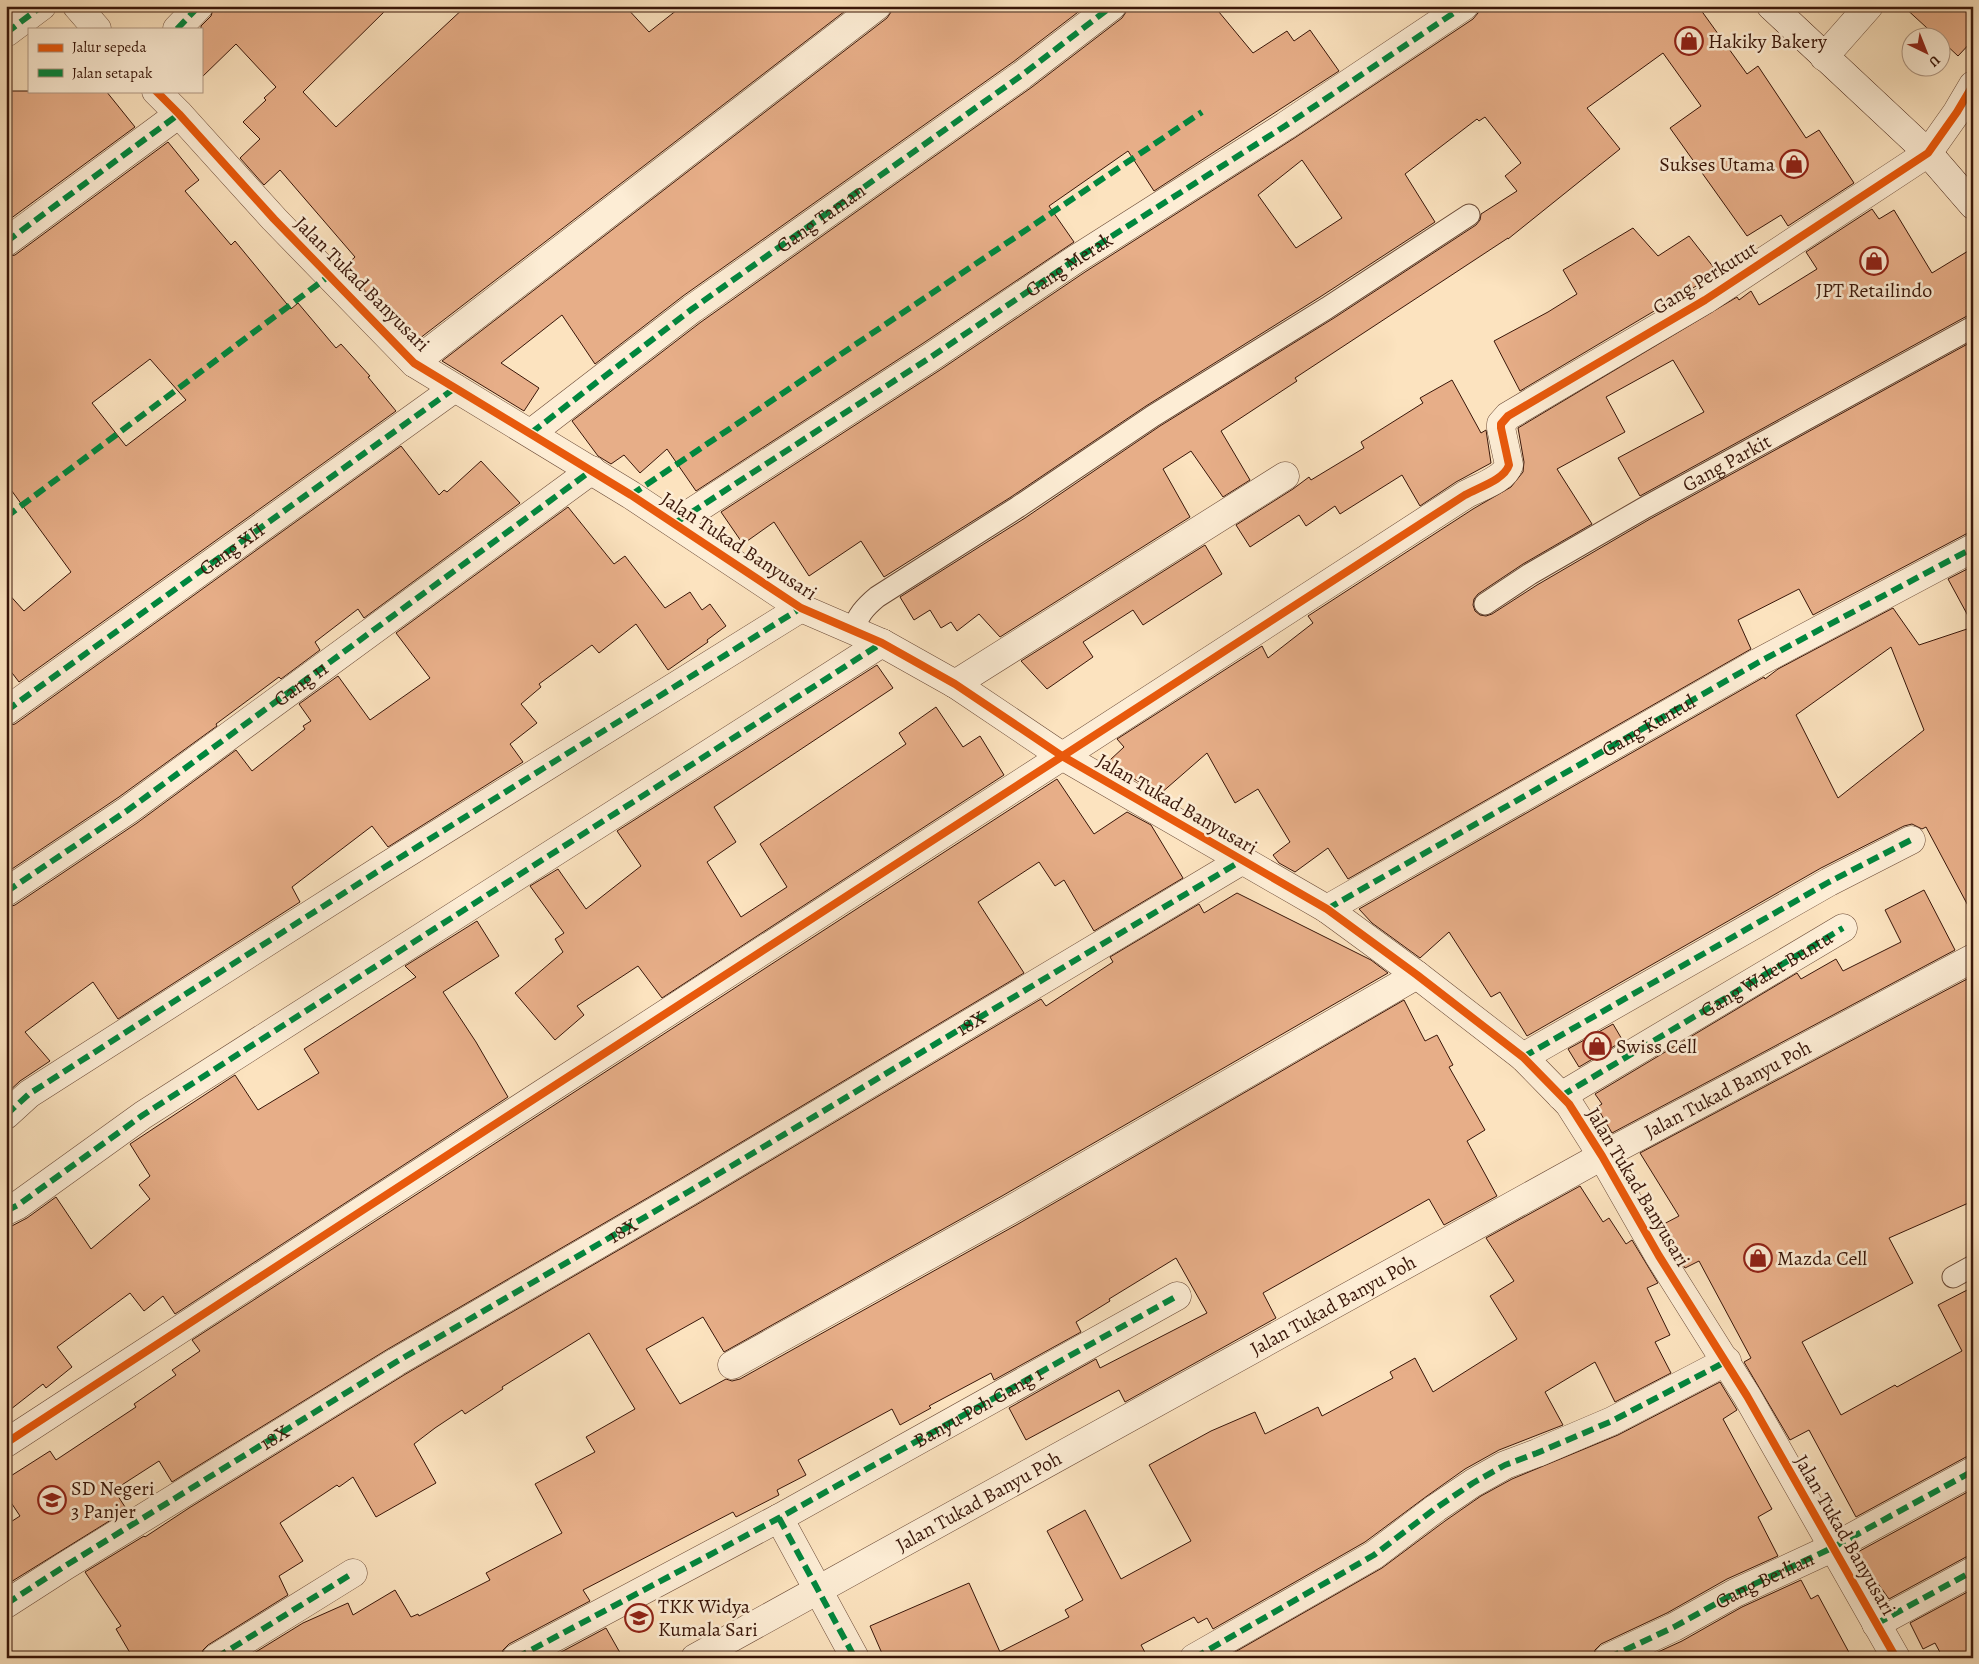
<svg xmlns="http://www.w3.org/2000/svg" width="1979" height="1664" font-family="Alegreya,serif">
<style>
.building{fill:#e7ae88;stroke:#391609;fill-rule:evenodd}
.lines{fill:none;stroke-linecap:round;stroke-linejoin:round}
.lane-casing{stroke:#6a4936;stroke-width:23}
.street-casing{stroke:#6a4936;stroke-width:29}
.secondary-casing{stroke:#391609;stroke-width:29}
.lane{stroke:#fdedd5;stroke-width:21}
.street{stroke:#fdedd5;stroke-width:28}
.secondary{stroke:#fdedd5;stroke-width:28}
.quiet{stroke:#00873e;stroke-width:6;stroke-dasharray:12 6;stroke-linecap:butt}
.cycleway-casing{stroke:#fdedd5;stroke-width:11}
.cycleway{stroke:#e8590c;stroke-width:8}
.labels{text-anchor:middle;dominant-baseline:central;stroke-width:5;stroke-linejoin:round;paint-order:stroke}
.poi-label{font-size:20px;fill:#391609;stroke:#fdedd5;text-anchor:start}
.street-label{font-size:20px;fill:#391609;stroke:#fdedd5}
</style>
<rect width="100%" height="100%" fill="#fce3bf"/>
<filter id="stains"><feTurbulence type="fractalNoise" baseFrequency=".004" numOctaves="4"/><feColorMatrix values="0 0 0 0 .2 0 0 0 0 .09 0 0 0 0 .02 0 0 0 .5 -.17"/></filter>
<radialGradient id="worn" r=".72"><stop offset=".6" stop-color="#630" stop-opacity="0"/><stop offset="1" stop-color="#630" stop-opacity=".3"/></radialGradient>
<g class="building">
<path d="M214,6h176l-87,86 33,35 130,-121h159l24,26 33,-26 167,2 -434,334 -72,-74 12,-11 -75,-87 -16,15 -24,-27 20,-19 -17,-17 23,-22 -2,-2 12,-11 -40,-43 -35,34v-52l10,-10z"/>
<path d="M892,6h194l-73,56 -330,234 -88,68 -33,-49 -61,48 38,25 -15,23 -82,-50 445,-343 4,-6z"/>
<path d="M1127,6h87l39,47 34,-22 7,10 16,-11 29,41 -185,120 -26,-40 -79,55 25,36 -152,102 -226,147 -29,-42 -27,24 -16,-18 -13,9 -13,-8 -26,-35 129,-99 331,-235 90,-69 4,-6z"/>
<path d="M1479,6h219l49,68 11,-8 48,72 13,-8 35,53 -66,43 -7,-11 -34,21 -77,-108 31,-22 -38,-53 -76,55 33,41 -112,90v-1l-213,140 2,3 -76,50 29,49 -27,17 -32,-46 -28,18 27,48 -190,120 -21,-23 -22,17 -6,-9 -10,6 -11,-18 -16,10 -14,-23 125,-79 135,-92 174,-108 142,-93 4,-5 1,-6 36,-23 -12,-15 16,-13 -36,-46 -6,4 -2,-2 -72,55 30,48 -115,75 -174,109 -135,91 -127,80 -23,-36 -52,35 -35,-54 -31,22 -22,-32 219,-142 145,-98 208,-133 180,-120 5,-6zM1302,160l40,58 -46,30 -38,-53z"/>
<path d="M1903,6h70v34l-15,16 -16,-15v-3h-4z"/>
<path d="M6,91h100l29,36 -129,95z"/>
<path d="M168,142l31,38 -14,11 46,54 4,-4 56,68 7,-6 38,45 5,-4 29,32 -2,1 28,34 -377,271 -13,-17v-74l18,20 47,-39 -65,-89v-226l9,-2zM150,359l36,41 -60,46 -34,-43z"/>
<path d="M1872,209l7,10 15,-9 38,63 41,-25v67l-6,1 -327,180 -22,-38 86,-46 -31,-52 -67,37 19,35 -68,37 35,55 -69,40 -45,30 -4,5 -1,6 2,6 5,4 6,1 6,-2 45,-29 113,-66 323,-178v191l-7,2 -153,81 -14,-26 -61,31 13,29 -403,230 -20,-31 -33,24 -16,-9 -6,-8 17,-13 -32,-53 -23,14 -28,-50 -47,41 -38,-22 -12,-12 14,-13 -7,-8 145,-93 6,12 45,-35 -5,-7 165,-107 38,-22 12,-15 1,-10 -6,-34 219,-131 2,3 12,-9 8,14 58,-36 -11,-17z"/>
<path d="M1633,228l25,28 31,-20 29,37 -198,118 -26,-50 54,-29 29,-18 -14,-24z"/>
<path d="M1452,380l29,53 5,-3 5,33 -35,19 -36,24 -18,-31 -62,39 -5,-8 -29,20 -7,-11 -49,32 -14,-22 57,-36 16,-12 2,3 53,-32 -3,-6 62,-39 -3,-5z"/>
<path d="M401,446l38,49 5,-5 3,2 34,-31 39,42 -156,115 -6,-9 -43,33 5,8 -39,29 -2,-2 -63,47 1,2 -98,71 -113,76v-147l9,-2z"/>
<path d="M568,507l46,57 11,-8 40,52 25,-16 12,18 8,-6 16,22 -19,14 1,2 -40,28 -32,-46 -37,29 -7,-8 -53,39 2,3 -20,17 16,19 -27,21 13,18 -135,85 -16,-21 -80,61 8,15 -182,117 -25,-37 -68,50 25,29 -30,20 -14,13v-186l9,-3 122,-82 99,-73 16,21 53,-42 -2,-3 8,-5 -12,-17 39,-28 32,44 60,-42 -34,-45z"/>
<path d="M1205,545l17,29 -79,51 -10,-15 -50,32 10,15 -46,32 -26,-28z"/>
<path d="M1973,566v59l-25,-46z"/>
<path d="M1893,608l26,37 54,-18v288l-47,-88 -4,2 -10,-5 -8,2 -83,42 -294,168 -27,-44 -9,5 -42,-65 -29,26 -48,-35 -13,-14 405,-232 1,2 13,-10zM1891,647l33,83 -86,68 -42,-83z"/>
<path d="M877,665l16,23 -179,119 22,35 -29,20 34,55 46,-30 -27,-43 146,-100 -7,-11 37,-26 27,40 17,-11 24,39 -342,223 -24,-32 -61,40 7,9 -29,25 -40,-47 48,-41 -8,-13 9,-6 -34,-47 28,-17 28,40 55,-43 -24,-35z"/>
<path d="M1057,779l37,55 33,-22 24,13 32,53 -89,53 -30,-51 -9,6 -16,-24 -61,40 46,71 -344,206 -292,170 -216,133 -13,-21 -45,29 13,20 -121,75v-60l14,-9 -14,-21v-16l44,-28 6,9 80,-53 -2,-3 42,-29 -4,-5 28,-19 -8,-11z"/>
<path d="M1924,890l31,60 -343,183 -15,-26 5,-3 -7,-10 202,-121 4,6 35,-20 7,12 58,-29 -16,-32z"/>
<path d="M1237,893l134,67 17,13 -386,223 -278,156 -21,-35 -57,32 34,55 46,-25 6,2 8,-2 278,-155 386,-224 21,41 12,-6 16,30 -4,2 36,63 -18,11 30,55 -53,29 -15,-26 -166,94 13,25 -151,84 -6,-12 -93,50 -17,-32 87,-49 4,9 107,-55 -31,-55 -67,41 1,2 -34,21 5,10 -87,48 -3,-7 -62,33 2,2 -31,17 -8,-16 -94,51 8,15 -29,15 2,5 -43,22 -3,-5 -150,78 7,11 -81,43 -6,6 -3,8h-254l57,-35 45,-20 5,12 42,-25 16,27 7,-3 1,2 71,-36 -4,-7 76,-40 -27,-49 60,-32 -9,-15 49,-28 -46,-76 -87,54 1,2 -38,25 -3,-4 -27,18 -21,16 22,39 -60,34 -23,-40 -14,10 -2,-2 -57,38 23,38 -24,15 9,19 -80,50 -5,5 -3,8h-67l-17,-29 5,-3 -36,-54 59,-36 1,1 44,-29 215,-133 292,-170 345,-206 5,7 67,-44 -3,-5 89,-53 5,9z"/>
<path d="M477,921l22,35 -56,36 33,50 32,55 -333,217 -12,-18 -19,15 -14,-18 -73,54 15,20 -26,21 -3,-4 -37,29v-184l21,-11 29,-21 35,52 59,-50 -11,-14 11,-9 -20,-32 105,-69 23,35 61,-37 -15,-24 112,-72 -11,-11z"/>
<path d="M1969,978l4,6v217l-84,37 24,45 -111,59 39,73 54,-30 2,2 65,-36 -24,-46 35,-18v168l-7,2 -110,60 -47,-87 -19,10 -46,-78 7,-4 -52,-97 -14,7 -13,-20 -12,-22 19,-10 -39,-63z"/>
<path d="M1613,1024l10,17 -44,26 -11,-18z"/>
<path d="M1580,1186l23,36 6,-4 17,26 6,-4 26,43 -11,5 23,47 -15,7 16,31 -56,29 -20,-40 -50,30 18,33 -64,25 -34,19 -38,27 -62,46 -152,87 -6,-11 -9,5 -4,-6 -53,28 7,13h-264l-14,-32 99,-43 31,69 69,-35 -4,-7 18,-10 -36,-69 38,-21 36,69 70,-38 -42,-76 62,-34 44,-19 10,22 53,-27 4,9 71,-38 -3,-6 25,-14 18,34 84,-53 -27,-43 24,-15 -28,-43z"/>
<path d="M1720,1382l17,28 -14,9 49,90 -14,8 20,39 -51,23 -60,34 -66,31 -6,6 -2,8h-364l-1,-2 154,-88 63,-47 36,-25 31,-17 106,-44z"/>
<path d="M1973,1489v66l-7,2 -77,42 -33,-46z"/>
<path d="M1801,1580l10,19 7,-4 34,63h-207l37,-17 60,-34z"/>
<path d="M1973,1589v69h-30l-8,-15 -12,6 -13,-26z"/>
<path d="M606,1628l17,30h-73z"/>
</g>
<g class="lines">
<defs>
<g id="lane">
<path id="s1" d="M1485,604l45,-30 114,-66 329,-181"/>
<path d="M853,631c4,-15 12,-24 24,-34l141,-90 135,-91 174,-108 142,-93"/>
<path d="M1953,1277l20,-11"/>
</g>
<g id="street">
<path d="M77,6l20,23"/>
<path d="M177,29l22,-23"/>
<path d="M6,33l36,-27"/>
<path d="M1824,57l45,-51"/>
<path d="M156,91l23,23 95,105 140,144 217,132 170,113 81,35 73,41 107,72 265,153 90,66 106,82 46,47 33,52 57,100 88,140 149,262"/>
<path d="M6,242l173,-128"/>
<path d="M414,363l463,-357"/>
<path d="M531,433l161,-124 330,-234 90,-69"/>
<path d="M675,523l256,-166 145,-98 209,-133 179,-120"/>
<path d="M955,684l330,-208"/>
<path d="M6,711l449,-323"/>
<path id="s2" d="M6,892l122,-82 464,-340"/>
<path d="M1327,909l432,-247 214,-114"/>
<path d="M1523,1057l306,-175 82,-42"/>
<path d="M1561,1096l282,-168"/>
<path d="M6,1115l23,-21 351,-224 421,-262"/>
<path d="M6,1211l12,-6 125,-90 739,-472"/>
<path d="M732,1365l278,-155 407,-235"/>
<path d="M6,1443l360,-235 1099,-713c14,-8 39,-15 44,-30l-8,-37v-4l7,-8 197,-116 223,-147 29,-41 16,-27"/>
<path d="M779,1518l76,140"/>
<path id="s3" d="M6,1604l59,-38 331,-204 292,-170 553,-331"/>
<path d="M1876,1624l97,-53"/>
<path d="M216,1658l137,-85"/>
<path d="M516,1658l263,-140 398,-222"/>
<path id="s4" d="M695,1658l907,-502 371,-198"/>
<path d="M1194,1658l180,-103 62,-47 37,-25 32,-18 32,-12 75,-32 115,-60"/>
<path id="s5" d="M1608,1658l66,-31 61,-34 97,-45 141,-77"/>
</g>
<path id="secondary" d="M1771,6l157,147 45,52"/>
</defs>
<use href="#lane" class="lane-casing"/>
<use href="#street" class="street-casing"/>
<use href="#secondary" class="secondary-casing"/>
<use href="#lane" class="lane"/>
<use href="#street" class="street"/>
<use href="#secondary" class="secondary"/>
<g class="quiet">
<path d="M177,29l22,-23"/>
<path d="M6,33l36,-27"/>
<path d="M6,242l173,-128"/>
<path id="s6" d="M531,433l161,-124 330,-234 90,-69"/>
<path d="M631,495l571,-383"/>
<path d="M6,517l323,-241"/>
<path id="s7" d="M675,523l256,-166 145,-98 209,-133 179,-120"/>
<path d="M6,542v1"/>
<path id="s8" d="M6,711l449,-323"/>
<path d="M6,892l122,-82 464,-340"/>
<path id="s9" d="M1327,909l432,-247 214,-114"/>
<path d="M1523,1057l306,-175 82,-42"/>
<path id="s10" d="M1561,1096l282,-168"/>
<path d="M6,1115l23,-21 351,-224 421,-262"/>
<path d="M6,1211l12,-6 125,-90 739,-472"/>
<path d="M779,1518l76,140"/>
<path d="M6,1604l59,-38 331,-204 292,-170 553,-331"/>
<path d="M1876,1624l97,-53"/>
<path d="M216,1658l137,-85"/>
<path id="s11" d="M516,1658l263,-140 398,-222"/>
<path d="M1194,1658l180,-103 62,-47 37,-25 32,-18 32,-12 75,-32 115,-60"/>
<path d="M1608,1658l66,-31 61,-34 97,-45 141,-77"/>
</g>
<defs>
<g id="cycleway">
<path d="M156,91l23,23 95,105 140,144 217,132 170,113 81,35 73,41 107,72 265,153 90,66 106,82 46,47 33,52 57,100 88,140 149,262"/>
<path d="M6,1443l360,-235 1099,-713c14,-8 39,-15 44,-30l-8,-37v-4l7,-8 197,-116 223,-147 29,-41 16,-27"/>
</g>
</defs>
<use href="#cycleway" class="cycleway-casing"/>
<use href="#cycleway" class="cycleway"/>
</g>
<defs>
<symbol id="shop-ring" viewBox="-11 -11 22 22"><circle r="9.5" fill="#fdedd5" stroke="#8f2418" stroke-width="1.5"/><path d="M-5-2.5h2.3a2.7 3.5 0 0 1 5.4 0H5L5.5 6h-11ZM-1.5-2.5h3a1.5 2.3 0 0 0-3 0Z" fill="#8f2418"/></symbol>
<symbol id="school-ring" viewBox="-11 -11 22 22"><circle r="9.5" fill="#fdedd5" stroke="#8f2418" stroke-width="1.5"/><path d="M0-5L7-2L0 1L-7-2ZM-4 1L0 2.5L4 1V4Q0 6-4 4Z" fill="#8f2418"/></symbol>
</defs>
<g fill-rule="evenodd">
<use href="#shop-ring" x="1673" y="25" width="32" height="32"/>
<use href="#shop-ring" x="1778" y="148" width="32" height="32"/>
<use href="#shop-ring" x="1858" y="245" width="32" height="32"/>
<use href="#shop-ring" x="1581" y="1030" width="32" height="32"/>
<use href="#shop-ring" x="1742" y="1242" width="32" height="32"/>
<use href="#school-ring" x="36" y="1484" width="32" height="32"/>
<use href="#school-ring" x="623" y="1602" width="32" height="32"/>
</g>
<g class="labels">
<g class="poi-label">
<text x="1708" y="41">Hakiky Bakery</text>
<text x="1775" y="164" text-anchor="end">Sukses Utama</text>
<text x="1874" y="290" text-anchor="middle">JPT Retailindo</text>
<text x="1616" y="1046">Swiss Cell</text>
<text x="1777" y="1258">Mazda Cell</text>
<text x="71" y="1488">SD Negeri<tspan x="71" dy="23">3 Panjer</tspan></text>
<text x="658" y="1606">TKK Widya<tspan x="658" dy="23">Kumala Sari</tspan></text>
</g>
<g class="street-label">
<text stroke="none"><textPath href="#s6" startOffset="361">Gang Taman</textPath></text>
<text stroke="none"><textPath href="#s7" startOffset="471">Gang Merak</textPath></text>
<text transform="translate(1705 278) rotate(-32)">Gang Perkutut</text>
<text transform="translate(362 284) rotate(45)">Jalan Tukad Banyusari</text>
<text stroke="none"><textPath href="#s1" startOffset="280">Gang Parkit</textPath></text>
<text transform="translate(739 546) rotate(33)">Jalan Tukad Banyusari</text>
<text stroke="none"><textPath href="#s8" startOffset="278">Gang XII</textPath></text>
<text stroke="none"><textPath href="#s2" startOffset="361">Gang 11</textPath></text>
<text stroke="none"><textPath href="#s9" startOffset="370">Gang Kuntul</textPath></text>
<text transform="translate(1177 804) rotate(30)">Jalan Tukad Banyusari</text>
<text stroke="none"><textPath href="#s10" startOffset="239">Gang Walet Buntu</textPath></text>
<text stroke="none"><textPath href="#s3" startOffset="1126">18X</textPath></text>
<text stroke="none"><textPath href="#s4" startOffset="1179">Jalan Tukad Banyu Poh</textPath></text>
<text transform="translate(1638 1187) rotate(59)">Jalan Tukad Banyusari</text>
<text stroke="none"><textPath href="#s3" startOffset="721">18X</textPath></text>
<text stroke="none"><textPath href="#s4" startOffset="729">Jalan Tukad Banyu Poh</textPath></text>
<text stroke="none"><textPath href="#s11" startOffset="526">Banyu Poh Gang 1</textPath></text>
<text stroke="none"><textPath href="#s3" startOffset="316">18X</textPath></text>
<text stroke="none"><textPath href="#s4" startOffset="324">Jalan Tukad Banyu Poh</textPath></text>
<text transform="translate(1845 1535) rotate(60)">Jalan Tukad Banyusari</text>
<text stroke="none"><textPath href="#s5" startOffset="175">Gang Berlian</textPath></text>
</g>
</g>
<rect width="1979" height="1664" fill="none" stroke="#fce3bf" stroke-width="25"/>
<rect x="8" y="8" width="1964" height="1649" fill="none" stroke="#391609" stroke-width="2.5"/>
<rect x="12" y="12" width="1954" height="1639" fill="none" stroke="#391609"/>
<rect x="28" y="28" width="175" height="65" fill="#fdedd5" stroke="#af9783"/>
<rect x="38" y="44" width="25" height="8" fill="#e8590c" stroke="#af9783"/>
<text x="72" y="52" font-size="15" fill="#391609">Jalur sepeda</text>
<rect x="38" y="69" width="25" height="8" fill="#00873e" stroke="#af9783"/>
<text x="72" y="78" font-size="15" fill="#391609">Jalan setapak</text>
<g transform="translate(1926 52) rotate(137)"><circle r="24" fill="#fdedd5" stroke="#af9783"/>
<path d="M0-4L9 19L0 12L-9 19Z" fill="#8f2418"/>
<text y="-8" font-size="14" font-weight="bold" text-anchor="middle" fill="#391609">U</text>
</g>
<rect width="100%" height="100%" filter="url(#stains)"/>
<rect width="100%" height="100%" fill="url(#worn)"/>
</svg>
